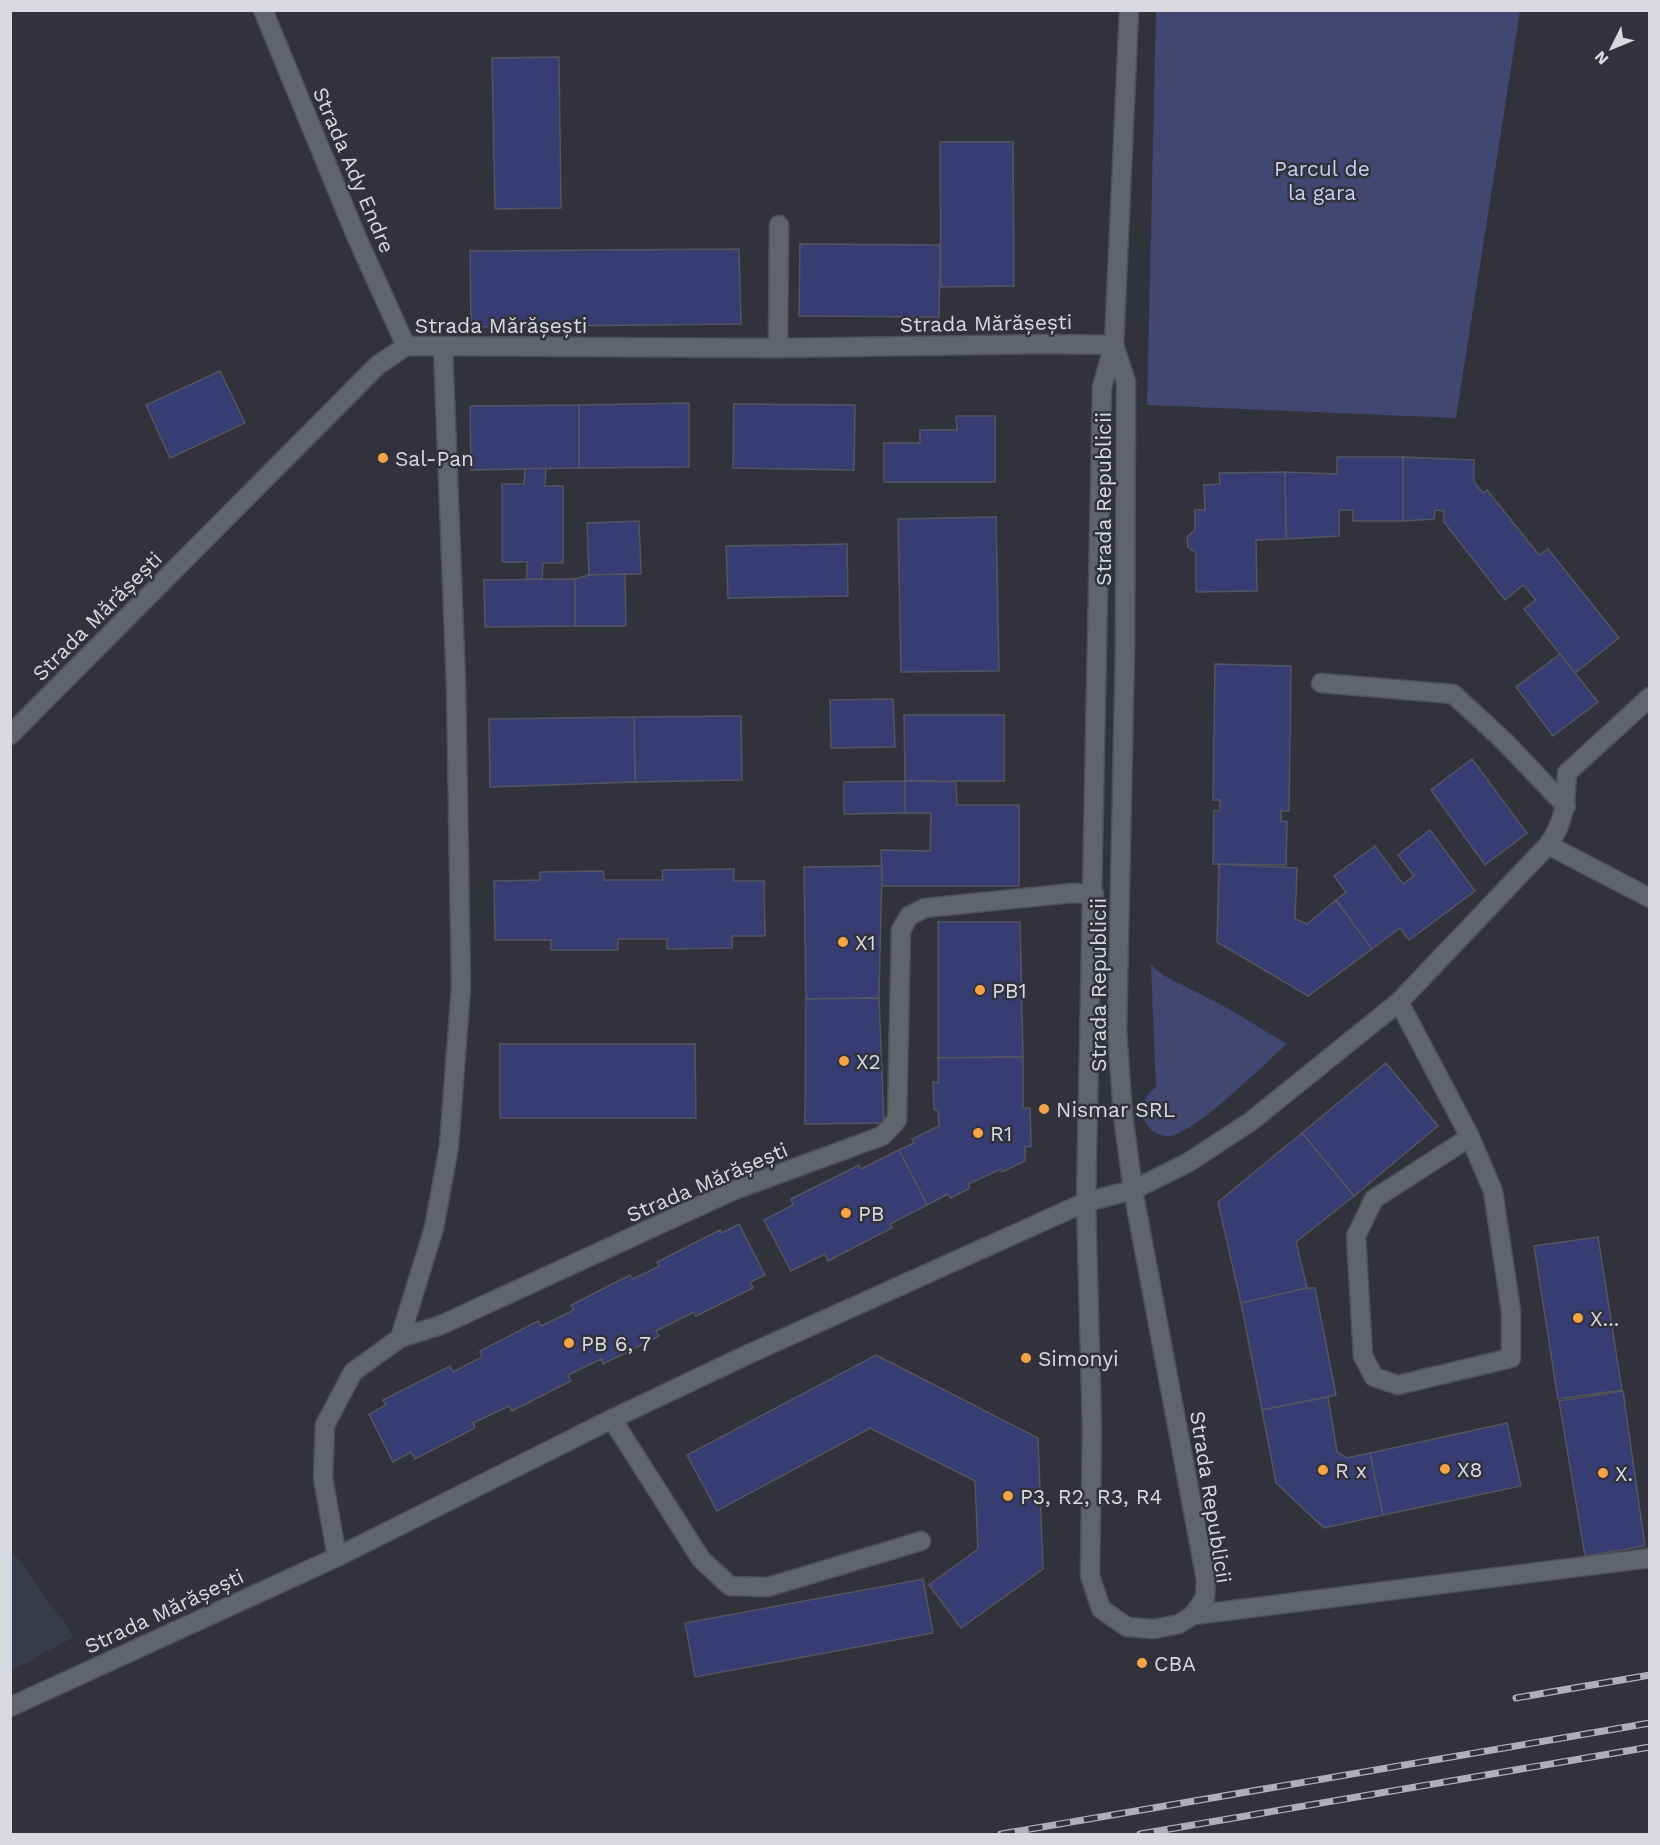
<svg xmlns="http://www.w3.org/2000/svg" width="1660" height="1845" font-family="'Work Sans',sans-serif">
<style>
.built{fill:#383b49}
.green{fill:#414771}
.building{fill:#373c72;stroke:#54565f;stroke-width:1.5}
.lines{fill:none;stroke-linecap:round;stroke-linejoin:round}
.minor-casing{stroke:#4f5057;stroke-width:21}
.minor{stroke:#61636d;stroke-width:18}
.rail-casing{stroke:#afb0b7;stroke-width:7}
.rail{stroke:#31323b;stroke-width:4.5;stroke-dasharray:14;stroke-linecap:butt}
.poi-dot{fill:#f4a444;stroke:#31323b;stroke-width:2}
.labels{text-anchor:middle;dominant-baseline:central;stroke-width:5;stroke-linejoin:round;paint-order:stroke}
.park-label{font-size:21px;fill:#c7cdef;stroke:#31323b}
.street-label{font-size:21px;fill:#d9dae0;stroke:#31323b}
.poi-label{font-size:21px;fill:#d9dae0;stroke:#31323b;text-anchor:start}
</style>
<rect width="100%" height="100%" fill="#31323b"/>
<path class="built" d="M11,1549l63,88 -63,34h-1z"/>
<g class="green">
<path d="M1156,11h364l-64,407 -309,-13z"/>
<path d="M1151,965l12,10 66,34 58,35c-25,22 -85,82 -113,91 -18,5 -35,-12 -31,-29 2,-9 7,-14 13,-19z"/>
</g>
<g class="building">
<path d="M559,57l2,151 -66,1 -3,-151z"/>
<path d="M940,142h73l1,144 -73,1z"/>
<path d="M800,244l140,1 -1,72 -140,-1z"/>
<path d="M739,249l2,75 -270,3 -1,-76z"/>
<path d="M220,371l25,52 -75,35 -24,-53z"/>
<path d="M689,403v64l-110,1v-63z"/>
<path d="M734,404l121,1 -1,65 -121,-2z"/>
<path d="M579,405v63l-108,2 -1,-64z"/>
<path d="M956,416h39v66h-111v-39h36v-13h37z"/>
<path d="M1337,457h66v64h-50v-11h-14v26l-53,3 -1,-67 52,2z"/>
<path d="M1403,457l71,3v22l9,11 4,-3 52,65 9,-6 71,89 -44,35 -51,-64 12,-9 -13,-15 -18,15 -61,-78v-11l-9,-1 -1,9 -31,2z"/>
<path d="M546,468l-1,18h18v77h-20l-1,16h-15v-17h-25v-78h22l1,-15z"/>
<path d="M1285,472l1,67 -30,1 1,51 -61,1v-39l-8,-6 -1,-10 8,-7v-20h10l-1,-25 16,-1 -1,-11z"/>
<path d="M996,517l3,154 -98,1 -3,-153z"/>
<path d="M639,521l2,53 -52,1 -2,-52z"/>
<path d="M847,544l1,52 -120,2 -2,-52z"/>
<path d="M625,574l1,52h-51v-47l14,-4z"/>
<path d="M575,579v47l-90,1 -1,-47z"/>
<path d="M1560,654l38,48 -45,34 -37,-49z"/>
<path d="M1215,664l76,2 -2,145h-8v10l6,1 -1,43 -73,-1 1,-53h6v-11h-7z"/>
<path d="M893,699l2,48 -64,1 -1,-48z"/>
<path d="M904,715h100v66h-99z"/>
<path d="M741,716l1,64 -107,2 -1,-65z"/>
<path d="M634,717l1,65 -145,5 -1,-68z"/>
<path d="M1472,759l55,74 -42,32 -54,-75z"/>
<path d="M905,781l51,1 1,23h62v81h-137l-1,-36 49,1 1,-38h-26z"/>
<path d="M905,781v32l-61,1v-32z"/>
<path d="M1430,830l45,61 -66,49 -9,-12 -28,21 -36,-49 10,-8 -12,-16 41,-30 28,38 11,-8 -16,-21z"/>
<path d="M1219,864l78,4 -2,51 12,5 29,-24 36,49 -64,47 -91,-54z"/>
<path d="M882,866l-3,132 -73,1 -2,-132z"/>
<path d="M734,869v12h30l1,55h-33v12l-65,1v-10h-49v11h-67v-10h-56l-1,-59 46,-1v-8l63,-1 1,9h59l-1,-10z"/>
<path d="M938,922h82l3,135 -85,1z"/>
<path d="M879,998l5,125 -79,1 1,-125z"/>
<path d="M500,1044h195l1,74h-196z"/>
<path d="M1023,1057v51h7l1,38 -6,1v14l-23,11 -1,-3 -33,15 2,4 -19,10 -3,-4 -21,11 -28,-55 15,-7 -2,-4 27,-13 -1,-16h-4l-1,-28 5,1v-25z"/>
<path d="M1386,1063l52,63 -84,70 -52,-63z"/>
<path d="M1302,1133l52,63 -58,46 11,46 -66,15 -23,-101z"/>
<path d="M899,1150l28,55 -37,19 2,4 -64,33 -3,-7 -34,17 -27,-51 29,-15 -2,-6 68,-34 2,4z"/>
<path d="M739,1224l26,51 -15,7 3,6 -57,28 -2,-4 -38,19 3,5 -56,28 -2,-5 -33,16 3,6 -59,30 -3,-5 -36,17 2,5 -60,31 -4,-7 -18,10 -24,-48 17,-9 -3,-5 67,-34 3,6 29,-15 -2,-6 58,-30 3,5 33,-16 -3,-5 59,-30 3,4 27,-13 -3,-4 63,-32 2,3z"/>
<path d="M1598,1237l24,153 -64,9 -24,-153z"/>
<path d="M1307,1288h8l21,107 -74,15 -21,-107z"/>
<path d="M876,1355l162,83 5,131 -82,59 -32,-43 49,-36 -3,-68 -105,-53 -153,83 -30,-56z"/>
<path d="M1623,1391l22,155 -60,10 -26,-155z"/>
<path d="M1328,1397l9,55 10,6 23,-5 13,62 -59,13 -48,-45 -14,-73z"/>
<path d="M1507,1423l14,63 -138,29 -13,-62z"/>
<path d="M923,1579l10,54 -238,44 -10,-54z"/>
</g>
<g class="lines">
<defs>
<g id="minor">
<path d="M263,10l94,228 49,108"/>
<path d="M1114,345l12,37 -1,266 -8,383 6,84 10,75 73,390 -1,18 -12,17 -14,9 -25,5 -27,-2 -26,-18 -11,-33 2,-146 -6,-228 16,-815 12,-42 15,-335"/>
<path d="M778,348l1,-123"/>
<path d="M1321,683l132,11 51,47 62,65"/>
<path d="M10,735l368,-370 28,-19 372,2 267,-4 69,1"/>
<path d="M1548,845l102,53"/>
<path d="M1399,1002l71,135 23,54 18,120v47l-113,27 -24,-8 -11,-21 -7,-120 18,-37 96,-62"/>
<path d="M400,1338l34,-110 15,-82 12,-159 -5,-303 -13,-337"/>
<path d="M612,1419l89,140 29,27 38,1 153,-46"/>
<path d="M337,1557l-14,-79 2,-53 28,-53 47,-34 41,-13 291,-134 150,-55 15,-16 4,-190 8,-14 16,-8 147,-15 22,1"/>
<path d="M1193,1615l457,-57"/>
<path d="M10,1707l327,-150 275,-138 139,-66 335,-151 47,-12 56,-28 61,-40 149,-120 149,-157c17,-23 18,-44 19,-72l83,-76"/>
</g>
</defs>
<use href="#minor" class="minor-casing"/>
<use href="#minor" class="minor"/>
<defs>
<g id="rail">
<path d="M1516,1698l134,-23"/>
<path d="M1001,1834l649,-111"/>
<path d="M1140,1834l510,-87"/>
</g>
</defs>
<use href="#rail" class="rail-casing"/>
<use href="#rail" class="rail"/>
</g>
<g class="poi-dot">
<circle cx="383" cy="458" r="6"/>
<circle cx="843" cy="942" r="6"/>
<circle cx="980" cy="990" r="6"/>
<circle cx="844" cy="1061" r="6"/>
<circle cx="1044" cy="1109" r="6"/>
<circle cx="978" cy="1133" r="6"/>
<circle cx="846" cy="1213" r="6"/>
<circle cx="1578" cy="1318" r="6"/>
<circle cx="569" cy="1343" r="6"/>
<circle cx="1026" cy="1358" r="6"/>
<circle cx="1445" cy="1469" r="6"/>
<circle cx="1323" cy="1470" r="6"/>
<circle cx="1603" cy="1473" r="6"/>
<circle cx="1008" cy="1496" r="6"/>
<circle cx="1142" cy="1663" r="6"/>
</g>
<g class="labels">
<g class="park-label">
<text x="1322" y="168">Parcul de<tspan x="1322" dy="24">la gara</tspan></text>
</g>
<g class="street-label">
<text transform="translate(354 170) rotate(67)">Strada Ady Endre</text>
<text transform="translate(986 323) rotate(-1)">Strada Mărășești</text>
<text x="501" y="325">Strada Mărășești</text>
<text transform="translate(1103 499) rotate(-90)">Strada Republicii</text>
<text transform="translate(97 616) rotate(-45)">Strada Mărășești</text>
<text transform="translate(1098 985) rotate(-90)">Strada Republicii</text>
<text transform="translate(707 1182) rotate(-23)">Strada Mărășești</text>
<text transform="translate(1211 1497) rotate(81)">Strada Republicii</text>
<text transform="translate(164 1611) rotate(-25)">Strada Mărășești</text>
</g>
<g class="poi-label">
<text x="395" y="458">Sal-Pan</text>
<text x="855" y="942">X1</text>
<text x="992" y="990">PB1</text>
<text x="856" y="1061">X2</text>
<text x="1056" y="1109">Nismar SRL</text>
<text x="990" y="1133">R1</text>
<text x="858" y="1213">PB</text>
<text x="1590" y="1318">X...</text>
<text x="581" y="1343">PB 6, 7</text>
<text x="1038" y="1358">Simonyi</text>
<text x="1457" y="1469">X8</text>
<text x="1335" y="1470">R x</text>
<text x="1615" y="1473">X.</text>
<text x="1020" y="1496">P3, R2, R3, R4</text>
<text x="1154" y="1663">CBA</text>
</g>
</g>
<rect width="1660" height="1845" fill="none" stroke="#d9dae0" stroke-width="24"/>
<g transform="translate(1612 48) rotate(227)" stroke="#31323b" stroke-width="4.5" paint-order="stroke">
<path d="M0-4.5L10 22L0 15L-10 22Z" fill="#d9dae0"/>
<text y="-9" font-size="16" font-weight="bold" text-anchor="middle" fill="#d9dae0">N</text>
</g>
</svg>
